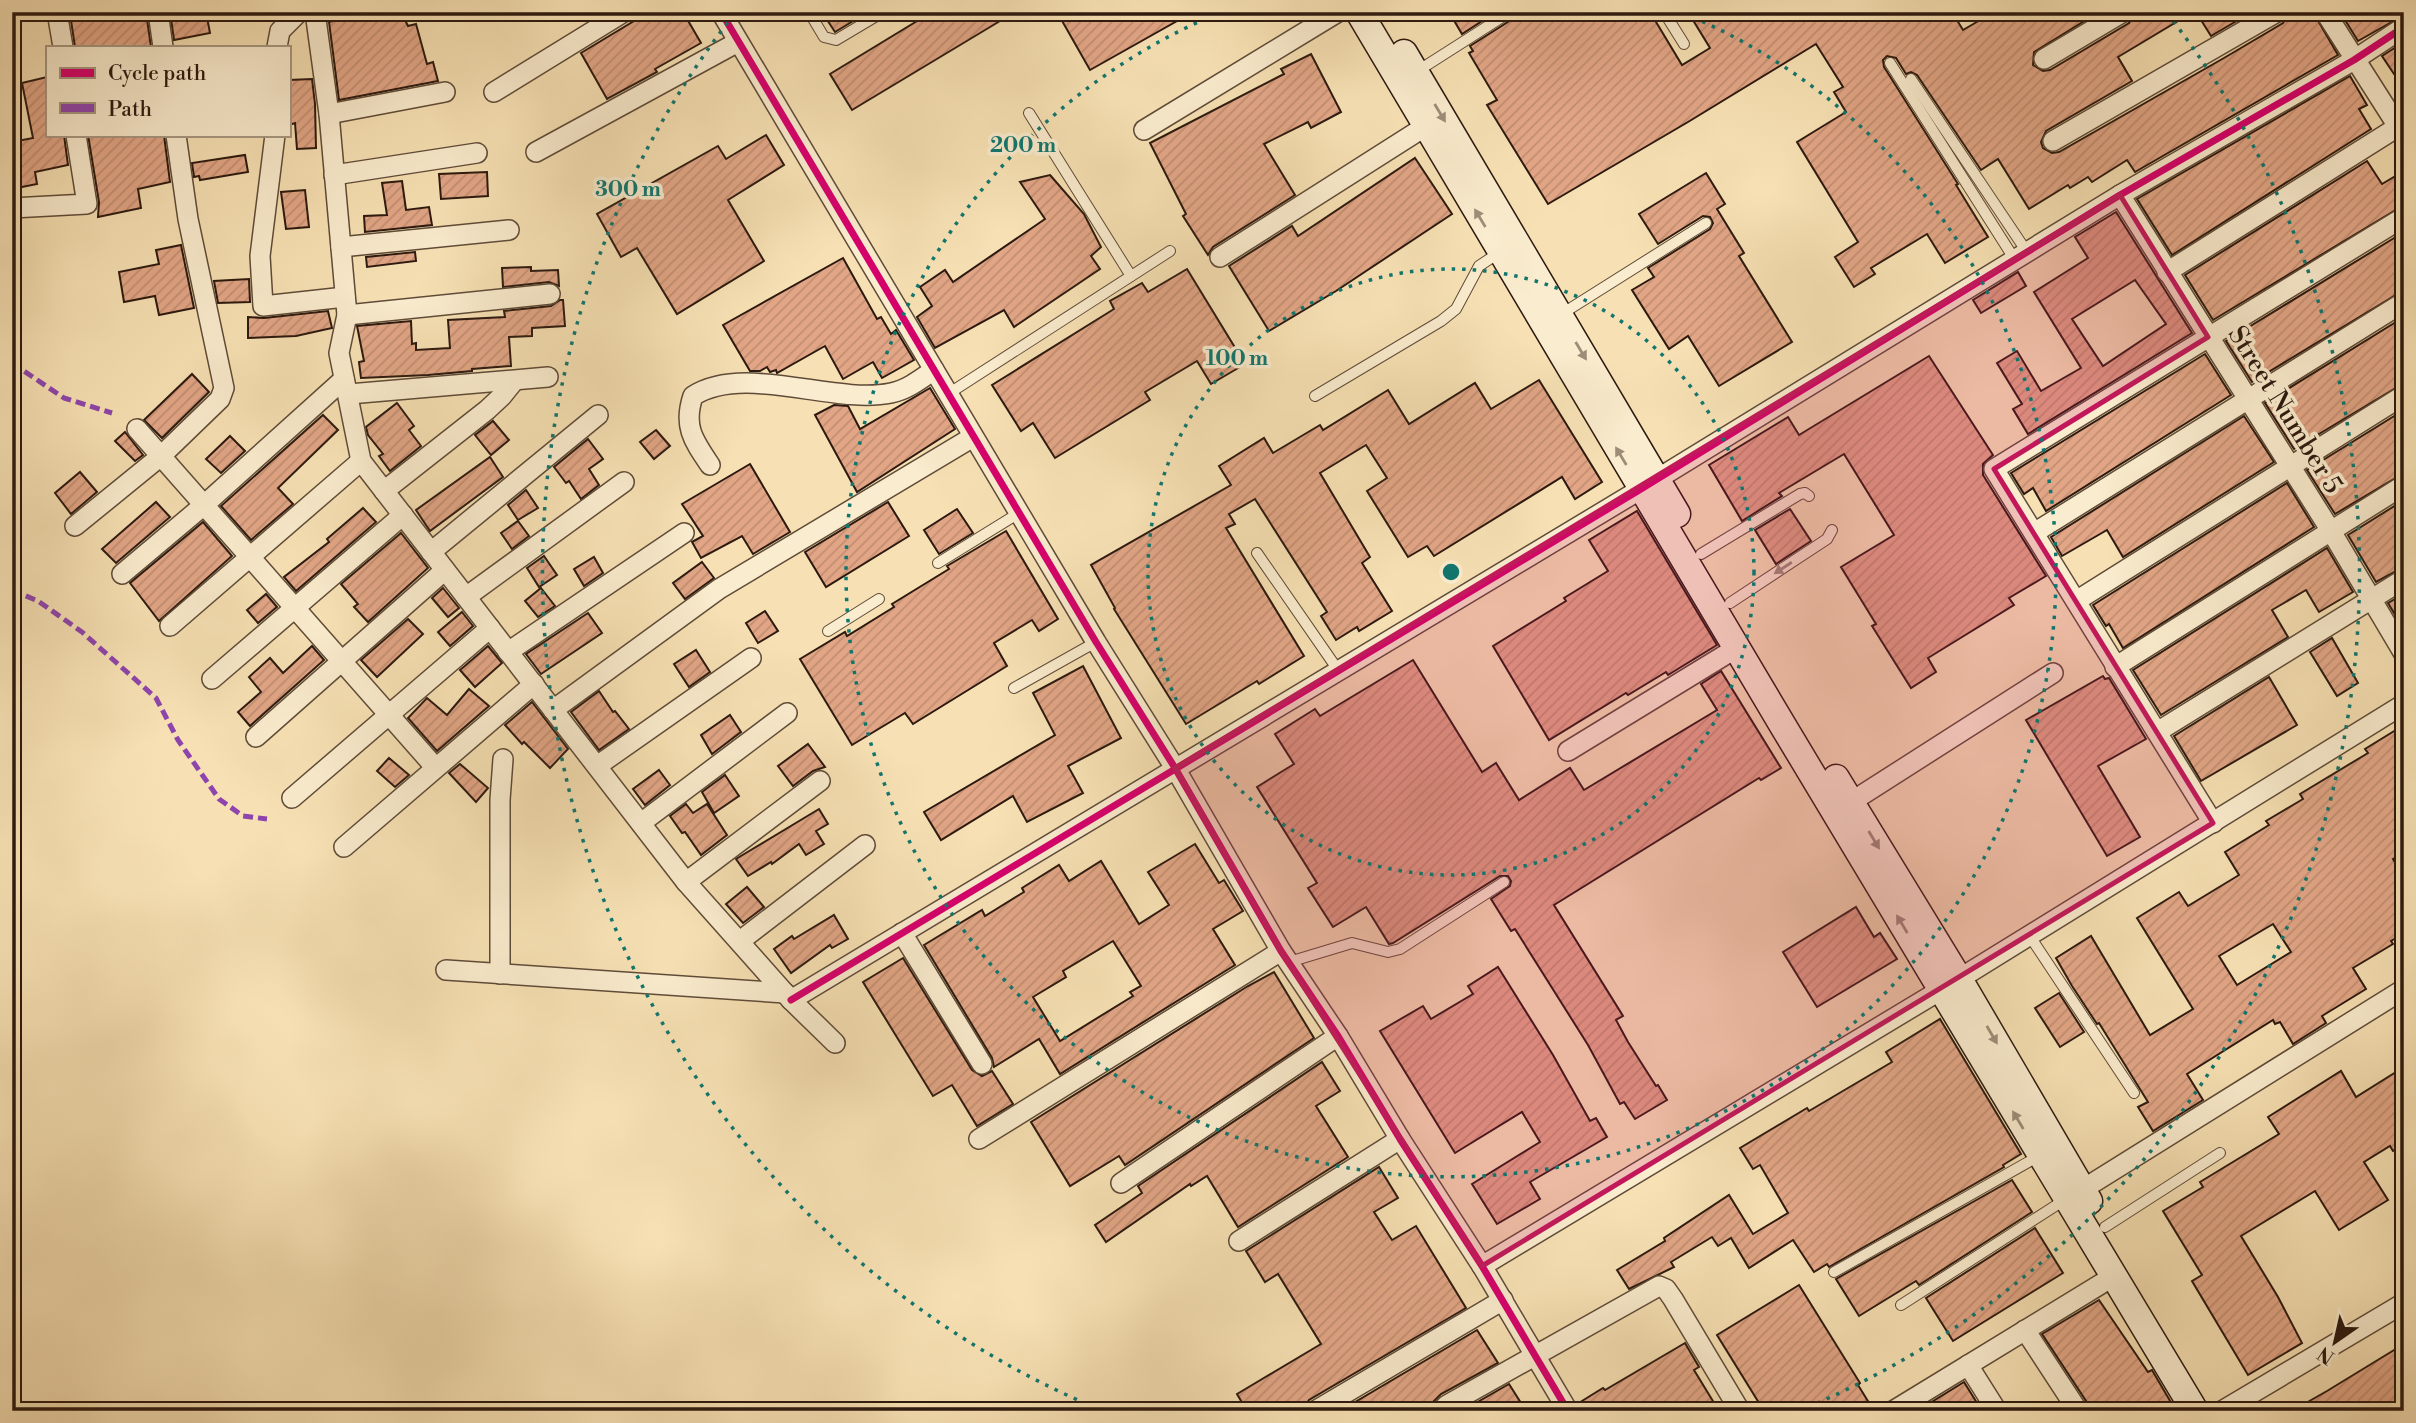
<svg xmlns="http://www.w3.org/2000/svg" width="2416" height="1423" font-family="'Libre Bodoni',serif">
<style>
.building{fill:url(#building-hatch);stroke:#2c190f;stroke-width:2;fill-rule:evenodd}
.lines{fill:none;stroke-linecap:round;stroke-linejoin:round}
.lane-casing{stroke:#5f4b38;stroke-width:12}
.street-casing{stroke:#5f4b38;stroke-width:22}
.secondary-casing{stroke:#2c190f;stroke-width:29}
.lane{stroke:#faecce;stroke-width:10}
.street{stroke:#faecce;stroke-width:19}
.secondary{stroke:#faecce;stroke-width:26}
.quiet{stroke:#8e44ad;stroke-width:5;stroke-dasharray:10 5;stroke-linecap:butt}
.cycleway-casing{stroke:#faecce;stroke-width:11}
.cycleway{stroke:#d6006c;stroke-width:7}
.oneway{fill:#9d8d78}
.marked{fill:#c2185b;fill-opacity:0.2;stroke:#c2185b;stroke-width:5;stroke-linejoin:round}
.ring{fill:none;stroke:#0f766e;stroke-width:3.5;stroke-dasharray:3.5 7}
.labels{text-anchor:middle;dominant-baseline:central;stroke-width:7;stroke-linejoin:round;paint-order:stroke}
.street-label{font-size:26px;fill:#2c190f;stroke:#faecce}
.centre{fill:#0f766e;stroke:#faecce;stroke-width:3.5}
.ring-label{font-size:21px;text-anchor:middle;font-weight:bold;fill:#0f766e;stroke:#faecce;stroke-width:7;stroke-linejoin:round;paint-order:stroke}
</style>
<defs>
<pattern id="building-hatch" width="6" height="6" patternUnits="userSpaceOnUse" patternTransform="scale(1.75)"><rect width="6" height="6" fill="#e2a686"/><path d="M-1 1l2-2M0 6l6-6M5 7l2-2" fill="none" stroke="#c28e72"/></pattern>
</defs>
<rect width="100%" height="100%" fill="#f7e1b4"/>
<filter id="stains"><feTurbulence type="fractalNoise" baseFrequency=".00286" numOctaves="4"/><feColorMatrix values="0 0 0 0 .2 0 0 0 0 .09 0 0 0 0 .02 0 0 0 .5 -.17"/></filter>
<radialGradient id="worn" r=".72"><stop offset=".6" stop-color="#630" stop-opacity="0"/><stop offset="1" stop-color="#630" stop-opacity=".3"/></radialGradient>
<g class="building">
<path d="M78,12h68l5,35h-76l-5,-33z"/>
<path d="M170,12h36l4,21 -36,7z"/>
<path d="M352,12h49l7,14 8,-2 11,40 6,-2 5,19 -99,19 -10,-78 24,-6z"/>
<path d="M649,12h34l18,31 -46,26 2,3 -50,27 -26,-46z"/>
<path d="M822,12h46l-33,20z"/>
<path d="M932,12h83l-163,98 -22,-36z"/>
<path d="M1057,12h136l-103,58z"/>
<path d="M1449,12h47l-34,22z"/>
<path d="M1517,12h133l32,53 28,-17 -22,-36h264l11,18 31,-18h105l-65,40 -1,13 10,6 7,-1 79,-47 6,-11h58l-75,45 14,24 -86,50 -5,11 2,6 9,5 7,-1 165,-94 59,-35 6,-11h24l25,43 -203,117 -8,-12 -35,22 -4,-5 -18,11 -2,-3 -39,24 -31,-50 -17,11 -64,-95 -6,-3 -5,2 -10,-16 -9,-2 -4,4 1,7 74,117 -2,1 32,52 -43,26 -18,-29 -56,34 4,6 -21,13 -19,-30 23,-15 -61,-100 49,-30 -12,-20 9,-5 -27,-43 -128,78 -140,82 -61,-99 10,-5 -28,-47 4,-2 -3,-5 44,-28z"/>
<path d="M2196,12h56l-41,24z"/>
<path d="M2340,12h64v3l-46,26z"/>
<path d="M2404,42v26l-10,6 -12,-18z"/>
<path d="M1311,54l30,58 -30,16 -3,-6 -44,22 31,51 -82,52 -5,8 -25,-39 3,-2 -36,-71 134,-69 -3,-5z"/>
<path d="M2350,76l17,29 -8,4 12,20 -199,126 -35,-56z"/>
<path d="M47,77v58h17l4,30 -33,7 2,12 -25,5v-47l21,-4 -11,-55z"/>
<path d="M312,79l3,25 1,44 -19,1 -2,-26 -6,2v-45z"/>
<path d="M88,135h76l6,47 -32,7 3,19 -43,9 1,-15z"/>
<path d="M766,135l18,30 -56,35 36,61 -87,53 -40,-66 -16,9 -24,-43 121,-68 8,13z"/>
<path d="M245,155l3,17 -48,8 -1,-4 -5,1 -2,-14z"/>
<path d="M1415,158l37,56 -116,77 -67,40 -40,-65 63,-40 6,10z"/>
<path d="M2367,161l15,23 22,-13v34l-191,115 -28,-45z"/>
<path d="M487,172l1,24 -47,3 -2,-25z"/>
<path d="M1706,173l19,31 -8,5 27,44 -5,3 53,86 -73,44 -31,-50 -19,13 -37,-59 22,-13 -6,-9 62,-39 3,-6 -3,-6 -7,-1 -45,28 -19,-30z"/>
<path d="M1050,175l34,39 17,33 -10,9 9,13 -86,58 -10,-17 -69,38 -18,-31 15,-11 -12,-19 25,-17 8,12 92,-63 -25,-37z"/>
<path d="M402,181l4,29 23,-3 3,18 -67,7 -1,-16 23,-1 -5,-32z"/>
<path d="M305,190l4,37 -23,2 -5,-37z"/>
<path d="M2116,212l76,121 -164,101 -15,-25 9,-5 -25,-41 20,-12 24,40 40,-23 -47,-76 54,-34 -13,-21zM2135,280l31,44 -63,42 -31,-47z"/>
<path d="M2404,232v58l-152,92 -26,-41z"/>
<path d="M181,245l13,63 -35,7 -4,-19 -31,6 -5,-30 40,-8 -3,-14z"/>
<path d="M415,252l1,9 -49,6 -1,-10z"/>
<path d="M843,258l34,61 4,-2 10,17 5,-4 18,30 -32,18 -9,-16 -30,17 -18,-33 -48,27 -1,-3 -6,2 -3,-5 -7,4h-10l-27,-46z"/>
<path d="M531,267v4l27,-1 1,16 -10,-4 -46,5 -1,-19z"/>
<path d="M1187,269l58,95 -34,20 -14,-23 -52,31 5,8 -95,58 -22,-35 -12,8 -29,-46 122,-76 -4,-8 32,-18 6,9z"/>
<path d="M2018,272l8,14 -45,27 -8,-13z"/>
<path d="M249,279l1,23 -32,1 -4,-22z"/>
<path d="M560,300h3l2,26 -33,2v8l-23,1 2,29 -39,3v2l-44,4 -67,3 -2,-16 5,-1 -7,-35 54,-5 1,23 4,-1v7l34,-2 -2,-28 57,-3 -1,-6 47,-5z"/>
<path d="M328,311l4,17 -36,8 -48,2v-21l16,1z"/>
<path d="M2404,317v66l-110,66 -29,-46z"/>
<path d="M2205,354l26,41 -185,116 -13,-23 -9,6 -13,-21z"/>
<path d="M1929,356l64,99 -10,9v11l63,101 -37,22 5,7 -86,53 8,14 -25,16 -39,-62 4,-2 -35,-57 53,-32 -50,-81 -65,39 3,3 -40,25 -33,-56 79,-48 11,18z"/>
<path d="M192,374l17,18 -47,46 -18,-18z"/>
<path d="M1539,380l63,102 -27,17 -13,-22 -128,79 -7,-10 -19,11 -41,-66 20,-13 -21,-33 -46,28 50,84 -8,6 30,48 -33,20 -2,-4 -21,13 -15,-24 6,-4 -72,-113 -26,15 6,10 -9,4 78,128 -45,28 -2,-3 -71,43 -72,-115 1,-1 -24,-43 140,-80 -12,-19 45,-28 9,15 47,-28 3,5 65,-40 21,34 66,-41 16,26z"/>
<path d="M930,388l25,41 -98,63 -42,-77 19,-10 14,1 12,23z"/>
<path d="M397,403l17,23 -5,4 12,16 -31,25 -11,-15 4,-2 -15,-19 -2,-8z"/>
<path d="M2404,410v63l-69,41 -28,-44z"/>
<path d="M323,415l15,15 -60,58 15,16 -42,36 -30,-34z"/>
<path d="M2244,416l30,46 -151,95 -16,-27 -45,26 -11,-19z"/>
<path d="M493,421l16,19 -18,15 -16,-20z"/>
<path d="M656,430l14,16 -16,13 -14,-17z"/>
<path d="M125,432l18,23 -8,6 -20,-20z"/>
<path d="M230,436l15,15 -24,22 -15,-14z"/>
<path d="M588,439l15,20 -14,10 10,16 -18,14 -12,-18 -3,2 -12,-16z"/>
<path d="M490,457l13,20 -73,54 -14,-21z"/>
<path d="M750,464l40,68 -37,22 -11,-18 -41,22 -9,-16 11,-6 -21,-32z"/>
<path d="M80,472l17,20 -26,22 -16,-21z"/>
<path d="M2287,483l27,44 -191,121 -14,-24 -3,2 -13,-21z"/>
<path d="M526,490l12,18 -20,12 -10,-15z"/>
<path d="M2404,500v67l-28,15 -28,-47z"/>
<path d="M156,502l14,15 -54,46 -14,-14z"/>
<path d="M888,502l21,34 -83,51 -21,-35z"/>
<path d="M363,508l13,14 -80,69 -12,-14 45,-35 -2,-3z"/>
<path d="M957,509l16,24 -34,21 -15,-24z"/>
<path d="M1790,509l21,32 -35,23 -21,-34z"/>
<path d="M1637,511l80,134 -49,30 -2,-3 -38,23 -2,-2 -77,47 -56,-94 73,-45 -2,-3 44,-27 -19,-31z"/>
<path d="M518,521l11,15 -17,13 -11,-16z"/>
<path d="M203,522l29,34 -73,65 -29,-38z"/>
<path d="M1006,531l52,88 -19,12 -7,-11 -38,23 13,23 -94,58 -8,-11 -53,32 -52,-86 45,-27 2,4 47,-29 -2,-3 57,-35 -2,-3z"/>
<path d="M401,533l27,35 -60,54 -14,-15 4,-3 -17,-20z"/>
<path d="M2327,548l26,44 -34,20 -13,-22 -34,20 16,27 -127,78 -28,-45z"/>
<path d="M544,556l13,19 -18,12 -12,-19z"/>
<path d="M594,557l9,16 -19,13 -10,-17z"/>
<path d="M702,562l12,16 -29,21 -12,-16z"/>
<path d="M443,588l16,20 -11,9 -16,-19z"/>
<path d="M541,588l14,18 -17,11 -13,-16z"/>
<path d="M266,594l11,13 -19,16 -11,-13z"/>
<path d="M2404,594v36l-16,-27z"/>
<path d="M765,611l13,20 -20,12 -12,-20z"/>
<path d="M462,612l11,14 -23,20 -12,-14z"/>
<path d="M588,613l14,20 -61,41 -15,-20z"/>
<path d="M408,619l15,15 -46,43 -16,-17z"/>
<path d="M2332,638l26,45 -21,13 -27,-44z"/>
<path d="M312,646l12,14 -74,66 -12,-14 23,-20 -12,-15 21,-19 13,15z"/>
<path d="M488,646l14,17 -27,24 -15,-17z"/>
<path d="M696,650l14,22 -21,15 -15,-23z"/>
<path d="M1413,660l69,112 14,-9 23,37 51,-32 14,22 133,-80 -16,-26 20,-13 60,97 -20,12 -2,-2 -205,127 69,111 -7,4 12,22 28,44 2,-1 9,15 -32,19 -11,-17 -4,2 -32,-59 -73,-116 -4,2 -20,-32 19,-13 1,-5 -3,-5h-8l-107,67 -4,1 -23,-37 -33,20 -25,-39 9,-5 -60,-96 37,-23 -19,-30 40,-25 5,7z"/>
<path d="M1083,666l38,72 -53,28 15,27 -56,29 -14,-26 -72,44 -17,-28 131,-77 -22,-42z"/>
<path d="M2103,676l2,3 4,-1 37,61 -48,27 42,71 -33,19 -81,-136z"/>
<path d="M2269,677l28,48 -96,56 -27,-45z"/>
<path d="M469,689l20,17 -52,45 -29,-33 19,-20 20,17z"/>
<path d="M599,691l14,21 2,-1 14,18 -30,21 -28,-38z"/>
<path d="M532,702l36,47 -18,19 -26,-26 -2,2 -17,-19z"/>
<path d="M730,715l11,17 -29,22 -11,-19z"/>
<path d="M2404,725v127l-11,7 11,18v56l-13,8 2,3 -40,24 13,21 -44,27 4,7 -33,21 -13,-22 -5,2 -2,-4 -86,54 16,26 -50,31 -15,-24 10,-5 -49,-79 -2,1 -25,-38 -16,-28 35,-22 59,99 43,-26 -56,-91 42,-26 9,14 51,-31 -14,-23 44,-27 -3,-4 37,-22 -3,-5 68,-41 -3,-4zM2273,924l18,28 -54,33 -18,-29z"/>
<path d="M808,744l17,23 -12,4 -20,15 -15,-20z"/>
<path d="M389,758l20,17 -14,12 -18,-16z"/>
<path d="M460,764l28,24 -12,14 -27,-29z"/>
<path d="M659,770l11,15 -25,20 -12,-16z"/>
<path d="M725,775l14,21 -25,17 -12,-21z"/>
<path d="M686,804l7,9 14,-9 20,31 -26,20 -16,-23 -3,1 -12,-17z"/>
<path d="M819,809l9,15 -12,7 8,13 -18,11 -7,-11 -27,20 -1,-2 -23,14 -12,-17z"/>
<path d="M1195,844l24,39 5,-3 19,31 -30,18 22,36 -175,109 -21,-35 -45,28 -2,-9 -68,-113 58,-35 3,6 39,-24 -2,-4 37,-23 10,16 32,-20 38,63 30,-19 -21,-33zM1113,941l28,45 -11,6 3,4 -73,45 -27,-44 33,-20 -3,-6z"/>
<path d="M747,887l17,20 -21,16 -17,-19z"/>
<path d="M1856,907l18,30 6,-4 17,26 -80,48 -34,-55z"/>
<path d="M834,915l14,24 -16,9 -2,-3 -39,28 -17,-24 18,-13 2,3z"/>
<path d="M903,958l69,112 10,6 10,-5 21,33 -36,22 -25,-41 -19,11 -70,-114z"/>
<path d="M1498,967l55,88 37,66 6,-3 11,19 -77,45 10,17 -43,25 -25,-40 68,-42 -18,-30 -67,41 -75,-122 43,-25 8,13 42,-25 -5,-8z"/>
<path d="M1274,972l40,66 -189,127 -6,-9 -49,30 -39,-64 217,-136z"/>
<path d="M2059,993l25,39 -24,15 -25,-39z"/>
<path d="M1940,1019l81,135 -18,11 1,2 -175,100 -2,-3 -13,8 -21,-32 -44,28 -18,-30 -13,8 -6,-9 -41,25 3,5 -45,22 -12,-19 48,-29 -1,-3 65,-43 24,39 35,-21 -28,-48 -7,4 -13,-21 67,-40 2,3 83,-49 -6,-10z"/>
<path d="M1322,1062l18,29 -24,15 32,51 -110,70 -31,-51 -16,10 -1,-2 -84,58 -11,-17 47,-32 -4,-7z"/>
<path d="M2404,1067v78l-11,6 -3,-5 -26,16 24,38 -49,30 -24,-39 -74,45 37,61 24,46 -54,32 -56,-94 10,-6 -39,-64 40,-24 -3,-5 79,-48 -11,-17 73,-46 15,26z"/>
<path d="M1379,1167l19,31 -24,14 18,28 24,-14 50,82 -157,92 -6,11h-56l-10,-17 84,-50 -43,-70 -13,8 -19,-31z"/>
<path d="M2012,1180l20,32 -113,73 -3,-4 -57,35 -23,-37z"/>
<path d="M2035,1228l28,45 -110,68 -27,-43z"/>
<path d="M1799,1285l61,98 -2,2 16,26h-110l-47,-76z"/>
<path d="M2099,1300l49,72 4,-2 24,41h-86l-2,-7 -46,-70z"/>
<path d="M1477,1330l21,33 -57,31 -9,9 -3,8h-89z"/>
<path d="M1685,1343l14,24 -5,3 25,41h-130l-7,-10 21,-13 2,2z"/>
<path d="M2404,1344v67h-112l35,-20z"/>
<path d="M1964,1382l18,29h-65z"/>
<path d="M1509,1384l17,27h-64z"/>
</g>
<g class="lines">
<defs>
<g id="lane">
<path d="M809,12l15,25 12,3 47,-28"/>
<path d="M1664,12l20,32"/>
<path d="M1890,63l125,197"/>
<path d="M1416,72l94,-60"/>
<path d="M1911,79l116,173"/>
<path d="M1029,113l102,163"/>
<path d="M1560,315l146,-92"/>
<path d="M948,394l222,-143"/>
<path d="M1315,396l126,-75 15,-12 23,-43 21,-14"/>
<path d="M1257,553l81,117"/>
<path d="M1701,554l99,-60 5,-1 4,3"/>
<path d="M938,563l81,-50"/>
<path d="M1730,603l97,-64 5,-9"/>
<path d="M828,631l51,-32"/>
<path d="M1014,688l82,-46"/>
<path d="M2029,935l105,158"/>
<path d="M1289,962l63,-19 36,9 12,-3 104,-67"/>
<path d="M2105,1227l115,-74"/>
<path d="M1834,1272l205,-116"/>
<path d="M1901,1305l165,-106"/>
</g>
<g id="street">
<path d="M57,12l6,35"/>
<path d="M158,12l5,35"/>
<path d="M315,12l14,102 18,201 -8,38 22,108 325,421 105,118 44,43"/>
<path d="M721,12l375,630 79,126 106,183 57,85 62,103 82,127 86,145"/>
<path d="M2325,12l79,124"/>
<path d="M277,47l3,-16 19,-19"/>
<path d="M2044,59l79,-47"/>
<path d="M494,92l130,-80"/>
<path d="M329,114l116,-22"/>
<path d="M1144,130l194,-118"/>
<path d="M275,135l-15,121 3,50 82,-9"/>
<path d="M2053,141l224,-129"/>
<path d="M536,152l202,-110"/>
<path d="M334,175l143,-22"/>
<path d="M2120,195l211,336 73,123"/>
<path d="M12,208l75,-4 -11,-69"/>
<path d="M341,247l168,-17"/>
<path d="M1220,257l206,-131"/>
<path d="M2167,272l237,-149"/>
<path d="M347,315l203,-21"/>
<path d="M349,394l199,-17"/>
<path d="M137,429l298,338"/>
<path d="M710,465c-17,-25 -27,-39 -17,-69 52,-33 140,9 198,-3 16,-3 30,-14 43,-23"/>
<path d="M384,491l103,-81 15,-14 12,-15"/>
<path d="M75,526l86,-70 59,-57 4,-11 -36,-169 -12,-84"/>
<path d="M2034,533l370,-231"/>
<path d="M431,552l167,-137"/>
<path d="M122,574l82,-69 140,-126"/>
<path d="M466,597l158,-115"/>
<path d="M2076,601l328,-206"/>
<path d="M170,626l191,-165"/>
<path d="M508,652l176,-119"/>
<path d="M2115,667l289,-182"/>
<path d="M212,679l191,-164"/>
<path d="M553,710l166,-121 254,-152"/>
<path d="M2157,732l247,-153"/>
<path d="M256,737l189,-167"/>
<path d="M1568,751l170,-104"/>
<path d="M597,766l154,-108"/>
<path d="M292,798l198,-170"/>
<path d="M1851,802l202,-129"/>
<path d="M641,823l146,-110"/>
<path d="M2213,823l-219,-354 410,-252"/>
<path d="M344,847l190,-163"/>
<path d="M686,882l134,-101"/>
<path d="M902,933l80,131"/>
<path d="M740,941l125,-96"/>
<path d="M446,970l339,23"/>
<path d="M500,974v-174l3,-41"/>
<path d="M791,1000l850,-511 479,-294 234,-135 50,-33"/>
<path d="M979,1139l302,-188"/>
<path d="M1121,1183l217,-147"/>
<path d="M2072,1196l332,-207"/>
<path d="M1239,1241l161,-102"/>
<path d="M1482,1266l477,-287 445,-275"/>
<path d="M2025,1330l53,81"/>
<path d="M1968,1365l29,46"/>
<path d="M1315,1411l188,-111"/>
<path d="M1441,1411l6,-6 212,-119 7,3 7,10 67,112"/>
<path d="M1893,1411l221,-135"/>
<path d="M2222,1411l182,-108"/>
</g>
<g id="secondary">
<path d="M1359,12c276,468 555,934 836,1399"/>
<path d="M1404,53l273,461"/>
<path d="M1836,778l123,201 130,222"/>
</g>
</defs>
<use href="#lane" class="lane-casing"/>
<use href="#street" class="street-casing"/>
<use href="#secondary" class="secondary-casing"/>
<use href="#lane" class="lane"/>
<use href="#street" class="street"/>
<use href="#secondary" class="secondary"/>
<g class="quiet">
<path d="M12,363l52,35 48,15"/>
<path d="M12,590l26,11 44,31 74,66 22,42 41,59 24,17 24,3"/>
</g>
<defs>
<g id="cycleway">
<path d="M721,12l375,630 79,126 106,183 57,85 62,103 82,127 86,145"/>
<path d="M791,1000l850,-511 479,-294 234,-135 50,-33"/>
</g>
</defs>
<use href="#cycleway" class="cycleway-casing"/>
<use href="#cycleway" class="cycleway"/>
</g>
<defs><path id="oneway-solid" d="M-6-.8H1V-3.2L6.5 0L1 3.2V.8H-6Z" transform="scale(1.75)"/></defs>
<g class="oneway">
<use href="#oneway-solid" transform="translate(1440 113) rotate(59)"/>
<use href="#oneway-solid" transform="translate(1480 218) rotate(-121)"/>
<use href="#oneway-solid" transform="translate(1581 351) rotate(59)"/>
<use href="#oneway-solid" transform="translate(1621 456) rotate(-121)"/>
<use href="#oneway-solid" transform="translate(1783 568) rotate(147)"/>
<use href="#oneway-solid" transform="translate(1874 840) rotate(59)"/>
<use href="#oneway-solid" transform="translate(1902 924) rotate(-121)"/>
<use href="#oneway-solid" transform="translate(1992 1035) rotate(60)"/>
<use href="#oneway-solid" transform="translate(2018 1120) rotate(-121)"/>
</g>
<path class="marked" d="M2120,195l88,142 -214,132 219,354 -731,443 -201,-315 -106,-183z"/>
<g class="ring">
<circle cx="1451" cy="572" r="303"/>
<path d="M1683 13A605 605 0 1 1 1219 13"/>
<path d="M1096 1408A908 908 0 0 1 735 13M2167 13A908 908 0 0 1 1806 1408"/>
</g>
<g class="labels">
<g class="street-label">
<text transform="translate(2285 410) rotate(58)">Street Number 5</text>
</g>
</g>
<circle cx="1451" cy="572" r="10" class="centre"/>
<g class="ring-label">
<text x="1023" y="152">200 m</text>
<text x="628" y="196">300 m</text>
<text x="1237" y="365">100 m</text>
</g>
<rect width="2416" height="1423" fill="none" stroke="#f7e1b4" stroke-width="42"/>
<rect x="14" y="14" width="2388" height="1395" fill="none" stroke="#2c190f" stroke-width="3.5"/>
<rect x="21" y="21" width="2374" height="1381" fill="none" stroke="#2c190f" stroke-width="2"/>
<rect x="46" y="46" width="245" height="91" fill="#faecce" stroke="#a89882" stroke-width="2"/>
<rect x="60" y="68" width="35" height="10" fill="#d6006c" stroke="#a89882" stroke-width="2"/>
<text x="108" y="80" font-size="21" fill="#2c190f">Cycle path</text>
<rect x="60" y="103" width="35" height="10" fill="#8e44ad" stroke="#a89882" stroke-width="2"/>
<text x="108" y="116" font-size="21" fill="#2c190f">Path</text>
<g transform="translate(2335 1342) rotate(214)" stroke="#faecce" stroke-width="5" paint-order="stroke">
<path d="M0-5L12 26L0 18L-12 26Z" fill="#2c190f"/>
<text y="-10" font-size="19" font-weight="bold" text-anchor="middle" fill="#2c190f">N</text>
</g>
<rect width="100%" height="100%" filter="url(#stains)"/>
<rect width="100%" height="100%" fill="url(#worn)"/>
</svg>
